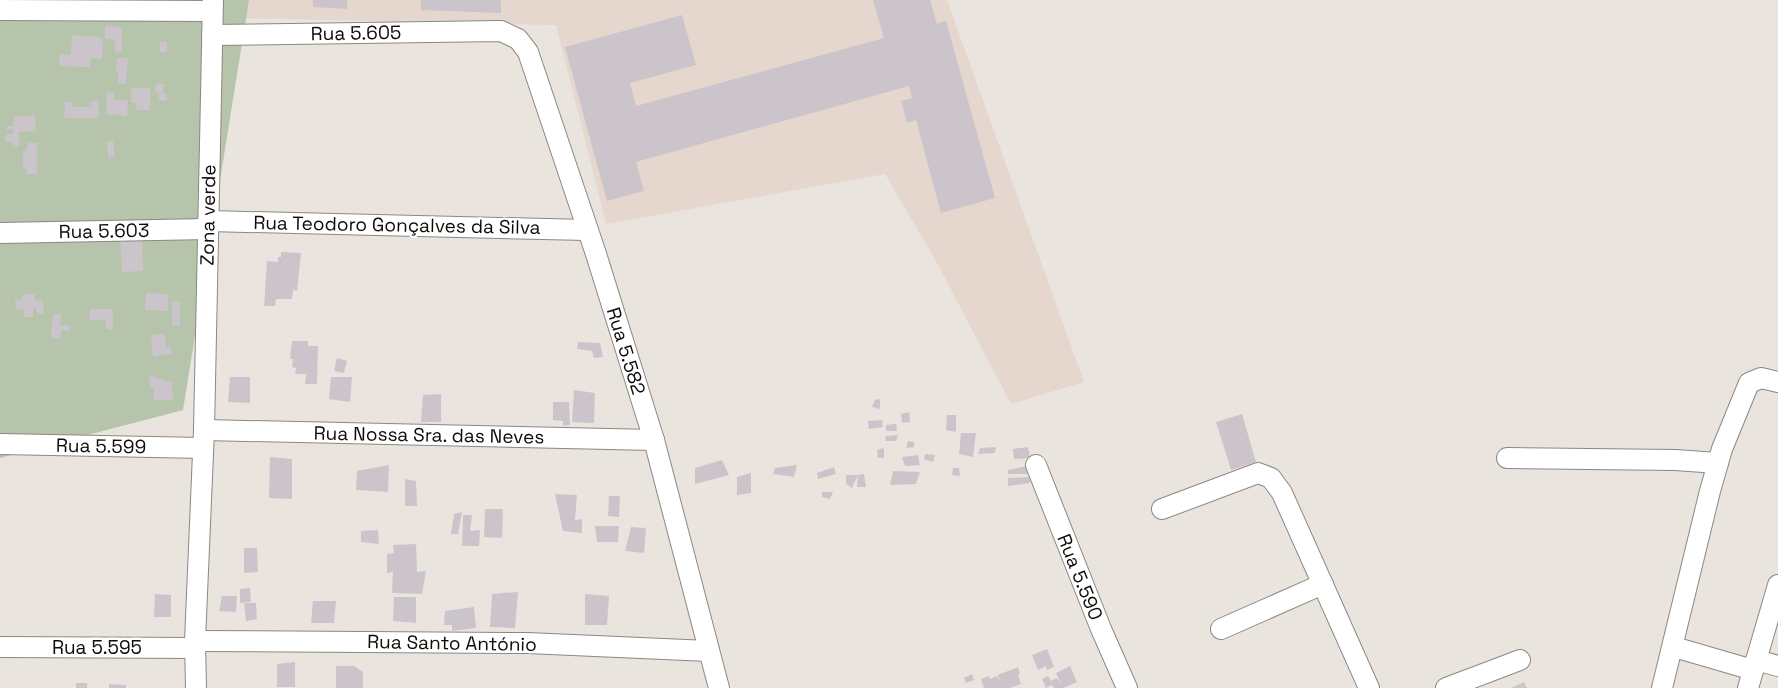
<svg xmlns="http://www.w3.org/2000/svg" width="1778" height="688" font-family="'Space Grotesk',sans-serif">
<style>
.built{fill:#e5d7ce}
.green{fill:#b6c4ab}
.building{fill:#cbc5cb}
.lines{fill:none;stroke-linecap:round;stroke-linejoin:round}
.minor-casing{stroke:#8d8783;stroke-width:22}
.minor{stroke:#fff;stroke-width:20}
.labels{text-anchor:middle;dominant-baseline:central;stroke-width:4.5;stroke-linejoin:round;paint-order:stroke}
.street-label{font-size:19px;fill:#0d0b0a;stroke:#fff}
</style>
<rect width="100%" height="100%" fill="#eae4df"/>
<path class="built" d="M231,0h716l137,382 -73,22 -75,-143 -51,-87 -279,50 -50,-199 -326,-7z"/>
<path class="green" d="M0,0h249l-66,410 -183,48z"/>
<g class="building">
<path d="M313,0h34v9l-34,-2z"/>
<path d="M421,0h80v13l-80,-3z"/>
<path d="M873,0h57l7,24 9,-3 49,177 -54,15 -25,-93 -9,3 -6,-22 11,-3 -3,-12 -273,76 8,29 -37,10 -42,-154 117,-32 14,50 -66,18 6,23 248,-68z"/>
<path d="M105,26l17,1v26l-7,-1v-12l-10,-1z"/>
<path d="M72,35l31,2 -1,22 -11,-1 -1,9 -31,-1 1,-12 11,1z"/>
<rect x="160" y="42" width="7" height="10"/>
<path d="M117,58h11l-2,26 -8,-1v-11h-2z"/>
<path d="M156,84h8l-1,9 4,1v7l-8,-1v-7l-4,-1z"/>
<path d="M131,88h19v22h-14l1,-7h-6z"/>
<path d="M107,92l7,1v7h14l-1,16 -21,-2z"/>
<path d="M91,101h8l-1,17h-34l1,-16h8v5h18z"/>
<path d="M14,116h21l1,15 -17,1v15h-7l2,-5h-8v-8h7v-5h-6v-3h7z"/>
<path d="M107,141h6l2,15 -7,1z"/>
<path d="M28,143h9v31h-11v-6h-3v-17h4z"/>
<path d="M142,234l1,37 -21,1 -2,-37z"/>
<path d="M281,252l20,1 -4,38 -4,-1 -1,9h-16l-1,7h-11l3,-45 11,1v-5h3z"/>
<path d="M146,293l22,1v17l-23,-1z"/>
<path d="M34,294l1,7 8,-1 1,14h-7l-1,-5h-3v8h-9v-8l-8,1 -1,-10 7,-1v-4z"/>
<path d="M172,301h8v25l-8,-1z"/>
<path d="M90,309h23v21l-7,-1v-9h-16z"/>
<path d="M53,314l8,1 -1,10h9v6l-8,-1 -1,9 -9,-1z"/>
<path d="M165,334l1,14 5,-1v7l-18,2 -2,-21z"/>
<path d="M292,341h16v5h10l-1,38h-12l1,-10h-11l1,-6 -4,-1 1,-8h-3z"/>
<path d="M578,342l22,1 3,14 -9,1 -2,-7 -15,-2z"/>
<path d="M337,358l10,3 -3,12 -10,-2z"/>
<path d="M156,376v3h6l1,2h9l1,19h-19v-11l-4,-2 -1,-10z"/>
<path d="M230,377h20v26l-22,-1z"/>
<path d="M331,377h21l-2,25 -21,-3z"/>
<path d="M574,390l21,3 -1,30 -22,-1z"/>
<path d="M441,394v28h-20l2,-27z"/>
<path d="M880,399v10l-8,-2 3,-7z"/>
<path d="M553,402h16l1,23 -7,1v-5l-10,-1z"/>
<path d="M909,412l1,10 -8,1 -1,-9z"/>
<path d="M1242,414l14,48 -25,8 -15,-48z"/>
<path d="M947,415h9v17l-10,-2z"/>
<path d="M882,420l1,7 -14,2 -1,-8z"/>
<path d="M896,424l1,7h-11v-6z"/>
<path d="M961,433h15l-3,24 -14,-3z"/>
<path d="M898,435l-2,6h-11l1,-5z"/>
<path d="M908,441l6,1v5l-8,1z"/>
<path d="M996,447l-1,6 -17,1 2,-6z"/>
<path d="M1028,447l2,11 -16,1 -1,-10z"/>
<path d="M884,448v10h-6l-1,-8z"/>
<path d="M925,454l10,1 -2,7 -9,-3z"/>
<path d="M918,455l2,10 -15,1 -3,-9z"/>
<path d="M270,457l22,2v40l-23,-1z"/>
<path d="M722,460l7,15 -34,9v-16z"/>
<path d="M389,465l-1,27 -32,-2 1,-19z"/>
<path d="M797,465l-3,12 -21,-3 2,-6z"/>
<path d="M1027,466l1,8h-20v-4z"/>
<path d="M834,467l2,7 -18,5 -1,-6z"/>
<path d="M953,468h6l1,8 -8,-1z"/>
<path d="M893,471l27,1 -4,12 -26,1z"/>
<path d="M751,473v20l-14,2v-18z"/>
<path d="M864,474l2,13h-9l1,-12z"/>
<path d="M846,475h12l-6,13 -6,-4z"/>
<path d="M1030,477v6l-22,3v-8z"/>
<path d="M405,479l11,2 1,25h-12z"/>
<path d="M822,492h11l-3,7 -8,-2z"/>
<path d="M555,494l22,1 -2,25 7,-1v14l-19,-2z"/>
<path d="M609,496h11l-1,21 -11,-1z"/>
<path d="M485,509h18l-1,29 -18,-1z"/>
<path d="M462,512l-4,22h-7l3,-20z"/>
<path d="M463,515h9l-2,16 10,-1 -1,16h-17z"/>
<path d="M595,526h24l-1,16h-21z"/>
<path d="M631,527l15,1 -2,25 -19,-2z"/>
<path d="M378,530l1,14 -18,-2v-11z"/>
<path d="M416,544l1,28 9,-1 -4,23 -30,-1 1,-21 -6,1v-19l7,-1 -1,-8z"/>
<path d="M244,548h13l1,24 -14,1z"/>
<path d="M250,588l1,14 -11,1v-14z"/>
<path d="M518,592l-3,36 -25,-1 2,-33z"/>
<path d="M155,594l16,1v22h-17z"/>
<path d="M585,594l24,2 -2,29h-22z"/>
<path d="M222,596h15l-1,16 -17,-1z"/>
<path d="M394,597h22v26l-23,-2z"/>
<path d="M313,601h23l-2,22h-23z"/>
<path d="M244,603h12l1,16 -11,2z"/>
<path d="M474,607l2,21 -24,3v-6h-8l1,-14z"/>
<path d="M1047,649l7,18 -7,3 -1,-4 -8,4 -6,-15z"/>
<path d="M295,662v25h-18v-23z"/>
<path d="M336,666h18l9,6v16h-27z"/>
<path d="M1070,666l7,16 -14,6h-9l-2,-3 -6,3 -4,-9 6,-3 3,5 6,-3 4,7 -5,-12z"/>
<path d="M1018,667l2,7 -2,1 3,9 -11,4h-26l-3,-9 8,-3 1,3 7,-3 3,5 -2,-6z"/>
<path d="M972,674l2,6 -8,3 -2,-5z"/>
<path d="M1524,682l3,6h-16z"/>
<rect x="76" y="683" width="11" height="5"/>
<path d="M109,684l17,1v3h-17z"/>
</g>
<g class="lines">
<defs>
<g id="minor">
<path d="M0,10l212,1"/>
<path d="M212,35l289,-4 17,8 10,13 68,202 58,186 65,248"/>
<path d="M208,221l379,9"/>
<path d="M0,233l208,-4"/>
<path d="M204,430l450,10"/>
<path d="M0,444l203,4"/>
<path d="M1507,458l168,2 43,3"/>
<path d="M1036,465l65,164 26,59"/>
<path d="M1162,509l96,-36 13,5 11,15 87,195"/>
<path d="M1221,629l102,-45"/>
<path d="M195,641l332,2 182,8"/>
<path d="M0,647l195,1"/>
<path d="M1674,647l79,23"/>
<path d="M1756,660l22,6"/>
<path d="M196,688l-1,-47 9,-211 9,-430"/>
<path d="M1446,688l74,-28"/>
<path d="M1662,688l48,-197 12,-42 27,-66 12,-5 17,4"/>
<path d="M1748,688l30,-103"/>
</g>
</defs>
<use href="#minor" class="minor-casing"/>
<use href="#minor" class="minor"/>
</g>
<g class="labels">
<g class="street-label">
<text transform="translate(356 33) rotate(-1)">Rua 5.605</text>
<text transform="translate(208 215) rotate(-89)">Zona verde</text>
<text transform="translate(397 225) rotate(1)">Rua Teodoro Gonçalves da Silva</text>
<text transform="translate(104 231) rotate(-1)">Rua 5.603</text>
<text transform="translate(626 351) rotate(73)">Rua 5.582</text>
<text transform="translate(429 435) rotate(1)">Rua Nossa Sra. das Neves</text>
<text transform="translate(101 446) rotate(1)">Rua 5.599</text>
<text transform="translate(1080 577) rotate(68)">Rua 5.590</text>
<text transform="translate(452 643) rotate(1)">Rua Santo António</text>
<text x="97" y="647">Rua 5.595</text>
</g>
</g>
</svg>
